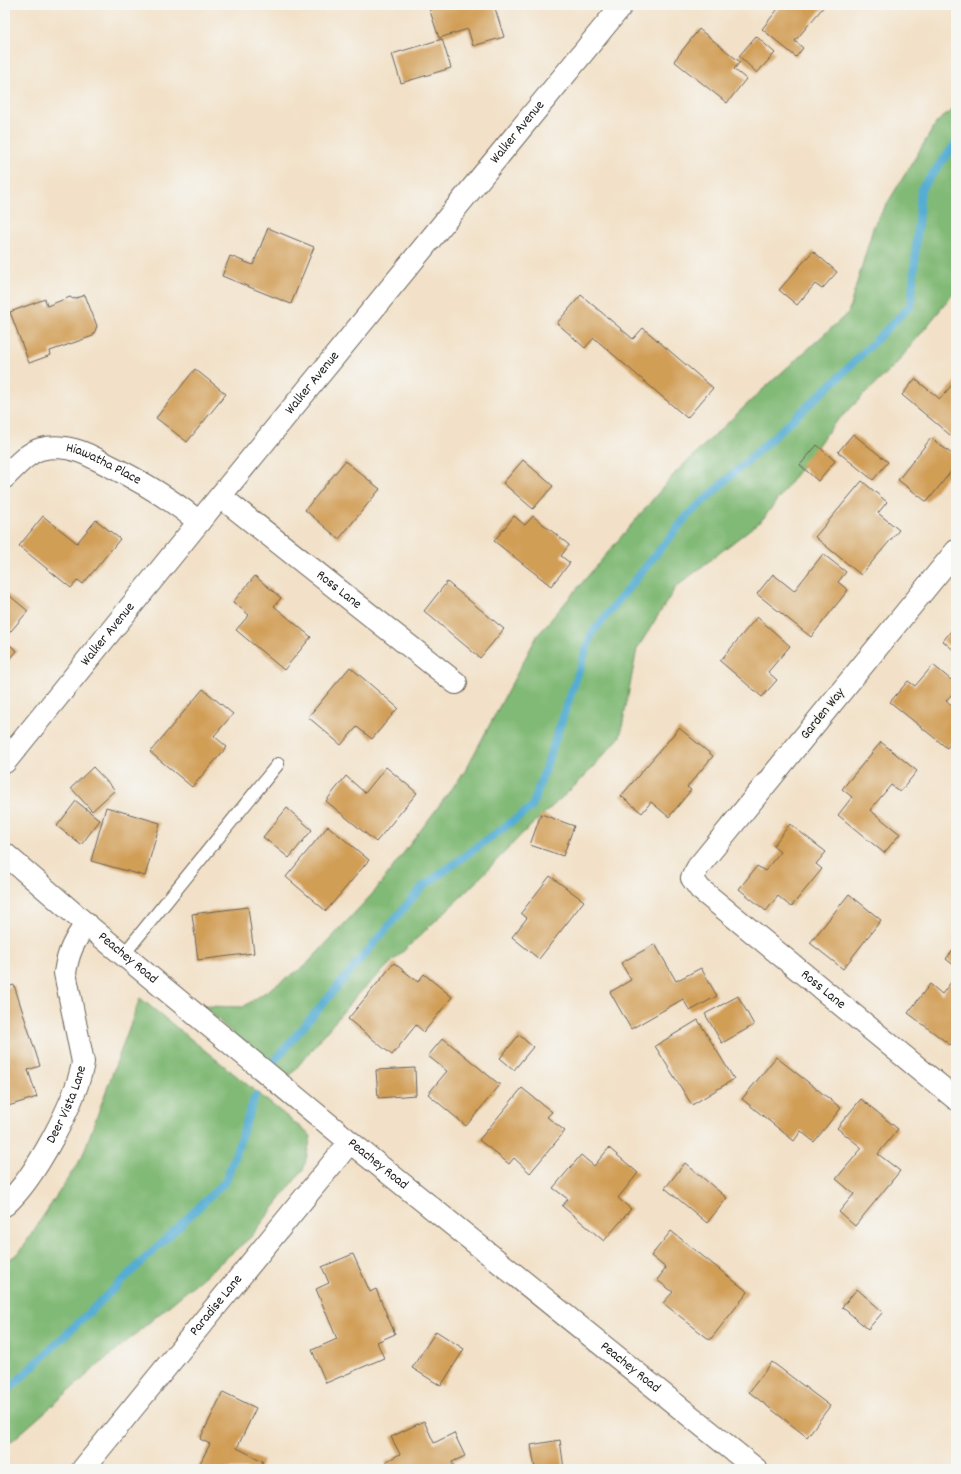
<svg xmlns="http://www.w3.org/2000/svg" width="961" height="1474" font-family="Dekko,sans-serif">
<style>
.forest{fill:#81b976;stroke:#4e6a49}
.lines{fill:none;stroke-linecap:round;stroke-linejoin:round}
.stream{stroke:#56add3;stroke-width:8}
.building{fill:#d19e56}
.service-casing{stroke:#676158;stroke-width:14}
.minor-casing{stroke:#676158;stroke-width:24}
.service{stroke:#fff;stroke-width:12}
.minor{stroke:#fff;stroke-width:22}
.labels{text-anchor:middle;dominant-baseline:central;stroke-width:3;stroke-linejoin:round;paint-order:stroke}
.street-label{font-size:14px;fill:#1c1c1c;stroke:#f6f6f2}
</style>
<rect width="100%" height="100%" fill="#f6f6f2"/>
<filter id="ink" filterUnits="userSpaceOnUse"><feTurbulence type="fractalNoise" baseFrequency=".025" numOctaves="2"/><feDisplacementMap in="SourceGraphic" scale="8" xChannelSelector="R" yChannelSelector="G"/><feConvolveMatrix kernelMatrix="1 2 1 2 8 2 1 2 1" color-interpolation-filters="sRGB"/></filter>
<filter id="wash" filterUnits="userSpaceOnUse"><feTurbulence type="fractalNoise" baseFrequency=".012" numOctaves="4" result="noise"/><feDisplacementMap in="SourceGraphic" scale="16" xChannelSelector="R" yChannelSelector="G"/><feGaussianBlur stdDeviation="0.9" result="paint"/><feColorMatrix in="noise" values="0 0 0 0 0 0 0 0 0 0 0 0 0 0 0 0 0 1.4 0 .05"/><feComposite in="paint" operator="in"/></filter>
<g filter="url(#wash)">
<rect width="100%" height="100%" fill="#f2e1c8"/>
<g class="forest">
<path d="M956,107v178l-2,8 -58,71 -63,61 -70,94 -87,68 -39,62 -17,88 -39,43 -59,54 -53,55 -113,107 -72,87 -80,-77 39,1 62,-41 70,-75 90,-120 72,-135 139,-164 84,-80 88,-79 26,-88 63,-103z"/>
<path d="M140,998l171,138 -7,32 -53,69 -155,130 -91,80v-185l14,-9 63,-96z"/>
</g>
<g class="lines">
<g class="stream">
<path d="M276,1059l145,-171 111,-81 60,-174 95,-117 150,-137 74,-74 10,-116 35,-46"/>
<path d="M5,1393l221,-212 29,-85"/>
</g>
</g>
<g id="blocks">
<g class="building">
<path d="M428,5h66l10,32 -31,9 -5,-17 -29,9z"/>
<path d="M781,5h44l-30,36 8,7 -7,9 -34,-28z"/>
<path d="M699,29l41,33 -6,7 12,10 -19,24 -53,-42z"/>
<path d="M756,36l19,17 -18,20 -18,-17z"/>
<path d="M442,39l9,29 -50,15 -9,-29z"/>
<path d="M268,228l46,19 -23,57 -69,-28 8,-20 23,9z"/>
<path d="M813,251l24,21 -15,17 -7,-5 -18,21 -18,-15z"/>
<path d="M85,295l12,31 -4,10 -43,15 1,4 -22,8 -19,-51 35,-13 2,7 23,-9 3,2z"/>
<path d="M581,295l52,44 10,-11 70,60 -26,30 -93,-80 -9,10 -28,-25z"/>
<path d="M195,369l31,25 -39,48 -31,-24z"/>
<path d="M915,379l25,20 16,-19v60l-54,-45z"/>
<path d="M853,434l35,28 -15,18 -35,-28z"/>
<path d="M931,438l25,19v8l-29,37 -29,-22z"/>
<path d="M817,445l18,16 -17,20 -18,-16z"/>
<path d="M523,460l30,26 -20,23 -30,-26z"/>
<path d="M345,461l35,28 -41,50 -34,-29z"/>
<path d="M862,481l25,21 -9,11 21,17 -38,45 -46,-38z"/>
<path d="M43,516l34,27 19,-23 24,19 -37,45 -5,-4 -7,8 -52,-42z"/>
<path d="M514,516l11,9 8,-9 36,29 -8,11 9,7 -19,23 -57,-45z"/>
<path d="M823,554l23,18 -8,10 10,8 -37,47 -54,-43 16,-20 21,17z"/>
<path d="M255,576l26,22 -7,8 37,31 -27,33 -48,-40 13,-15 -16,-13z"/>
<path d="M447,582l57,47 -24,29 -56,-47z"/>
<path d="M5,592l23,19 -23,27z"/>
<path d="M757,617l33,29 -22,26 9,8 -15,17 -42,-36z"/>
<path d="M956,625v27l-13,-11z"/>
<path d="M5,641l12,10 -12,14z"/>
<path d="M933,665l23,19v5l-10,12 10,9v27l-9,11 -57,-46 18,-21 7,5z"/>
<path d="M350,667l48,41 -26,31 -15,-12 -16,18 -33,-28z"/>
<path d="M203,689l30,25 -19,22 13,11 -35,40 -42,-35z"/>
<path d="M679,728l34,28 -26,31 4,3 -22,27 -18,-15 -9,11 -21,-17z"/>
<path d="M881,742l36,29 -17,21 -9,-7 -21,25 30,24 -16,19 -46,-38 14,-18 -10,-8z"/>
<path d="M93,767l22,23 -23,21 -21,-23z"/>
<path d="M386,767l31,26 -41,49 -50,-41 20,-25 19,17z"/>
<path d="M76,801l24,19 -19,25 -24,-19z"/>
<path d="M106,807l54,16 -15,53 -54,-15z"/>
<path d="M287,808l25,22 -23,28 -26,-21z"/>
<path d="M541,814l33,12 -11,30 -33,-11z"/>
<path d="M790,824l36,28 -10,12 6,5 -31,38 -13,-11 -12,15 -27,-22 18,-23 8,5 15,-19 -7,-6z"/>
<path d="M328,826l41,34 -43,51 -40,-34z"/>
<path d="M550,876l34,25 -45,58 -27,-22 15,-19 -6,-5z"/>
<path d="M849,894l32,26 -38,49 -33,-26z"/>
<path d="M248,907l6,46 -56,7 -6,-46z"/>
<path d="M655,944l21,37 25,-13 16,28 -27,15 -7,-12 -52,30 -21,-37 21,-12 -10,-17z"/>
<path d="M956,947v20l-10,-8z"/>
<path d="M394,963l24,19 6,-8 28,23 -28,35 -8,-7 -24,30 -44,-36z"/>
<path d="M952,981l4,3v53l-6,8 -42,-32 22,-29 12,10z"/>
<path d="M14,985l26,81 -12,4 9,27 -32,10v-119z"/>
<path d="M738,996l16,29 -32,18 -17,-29z"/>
<path d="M698,1020l36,59 -42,26 -37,-59z"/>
<path d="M519,1035l14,12 -19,23 -14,-12z"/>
<path d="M443,1038l57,47 -34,41 -38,-32 19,-23 -19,-15z"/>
<path d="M776,1057l65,51 -27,34 -13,-11 -7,10 -52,-42z"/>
<path d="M415,1068l1,27 -38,3 -2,-28z"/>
<path d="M522,1088l30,24 -5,5 18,14 -35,42 -16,-15 -5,6 -30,-24z"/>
<path d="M861,1099l37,30 -20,25 22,17 -45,55 -16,-14 15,-18 -18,-15 26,-31 -25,-20z"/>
<path d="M609,1148l29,25 -20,25 13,11 -27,32 -42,-35 6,-7 -15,-11 28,-33 13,11z"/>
<path d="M685,1163l42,35 -20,25 -42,-35z"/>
<path d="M671,1231l77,61 -38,48 -47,-37 10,-11 -16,-12 9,-12 -15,-12z"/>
<path d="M353,1254l17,38 6,-3 19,45 -18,8 7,16 -58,25 -14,-33 25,-11 -21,-50 13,-6 -7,-16z"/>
<path d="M857,1289l26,23 -15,17 -26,-22z"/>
<path d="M436,1331l28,18 -23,37 -29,-18z"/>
<path d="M772,1362l58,44 -23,31 -58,-45z"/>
<path d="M223,1392l33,16 -19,40 26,13 -4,8h-62l13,-25 -10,-5z"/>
<path d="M424,1421l10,22 20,-10 11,23 -13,6 3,7h-66l-4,-7 15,-8 -9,-17z"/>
<path d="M560,1440l4,29h-29l-4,-24z"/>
</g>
</g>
</g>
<g filter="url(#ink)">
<use href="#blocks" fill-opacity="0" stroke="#676158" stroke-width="1"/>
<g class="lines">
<defs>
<path id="service" d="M124,954l154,-190"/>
<g id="minor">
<path id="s1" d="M5,477c10,-10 22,-24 36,-28 11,-3 26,-2 37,2 10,3 20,9 30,14 33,16 63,34 91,57"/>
<path id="s2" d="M221,497l235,186"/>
<path id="s3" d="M956,551l-258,316 -6,11 8,11 256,210"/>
<path id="s4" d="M5,762l194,-240 423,-517"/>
<path id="s5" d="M5,854l81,70 264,218 406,327"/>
<path id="s6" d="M5,1205c29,-25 72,-105 78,-143l-18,-89c3,-21 9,-32 21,-49"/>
<path id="s7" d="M83,1469l267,-327"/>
</g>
</defs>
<use href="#service" class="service-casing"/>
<use href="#minor" class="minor-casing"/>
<use href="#service" class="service"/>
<use href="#minor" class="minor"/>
</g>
</g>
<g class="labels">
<g class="street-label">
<text stroke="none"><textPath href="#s4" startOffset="812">Walker Avenue</textPath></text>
<text stroke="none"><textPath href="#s4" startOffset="488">Walker Avenue</textPath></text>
<text stroke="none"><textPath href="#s1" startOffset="112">Hiawatha Place</textPath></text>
<text stroke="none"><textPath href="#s2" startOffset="150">Ross Lane</textPath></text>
<text stroke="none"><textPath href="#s4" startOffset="164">Walker Avenue</textPath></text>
<text transform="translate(823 714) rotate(-51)">Garden Way</text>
<text stroke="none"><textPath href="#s5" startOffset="161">Peachey Road</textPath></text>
<text stroke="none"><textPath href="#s3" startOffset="593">Ross Lane</textPath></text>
<text stroke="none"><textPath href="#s6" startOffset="119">Deer Vista Lane</textPath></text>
<text stroke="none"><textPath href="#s5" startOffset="485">Peachey Road</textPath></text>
<text stroke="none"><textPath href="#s7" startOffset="211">Paradise Lane</textPath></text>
<text stroke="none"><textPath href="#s5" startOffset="809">Peachey Road</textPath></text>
</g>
</g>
<rect width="961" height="1474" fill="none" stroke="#f6f6f2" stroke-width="20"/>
</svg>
